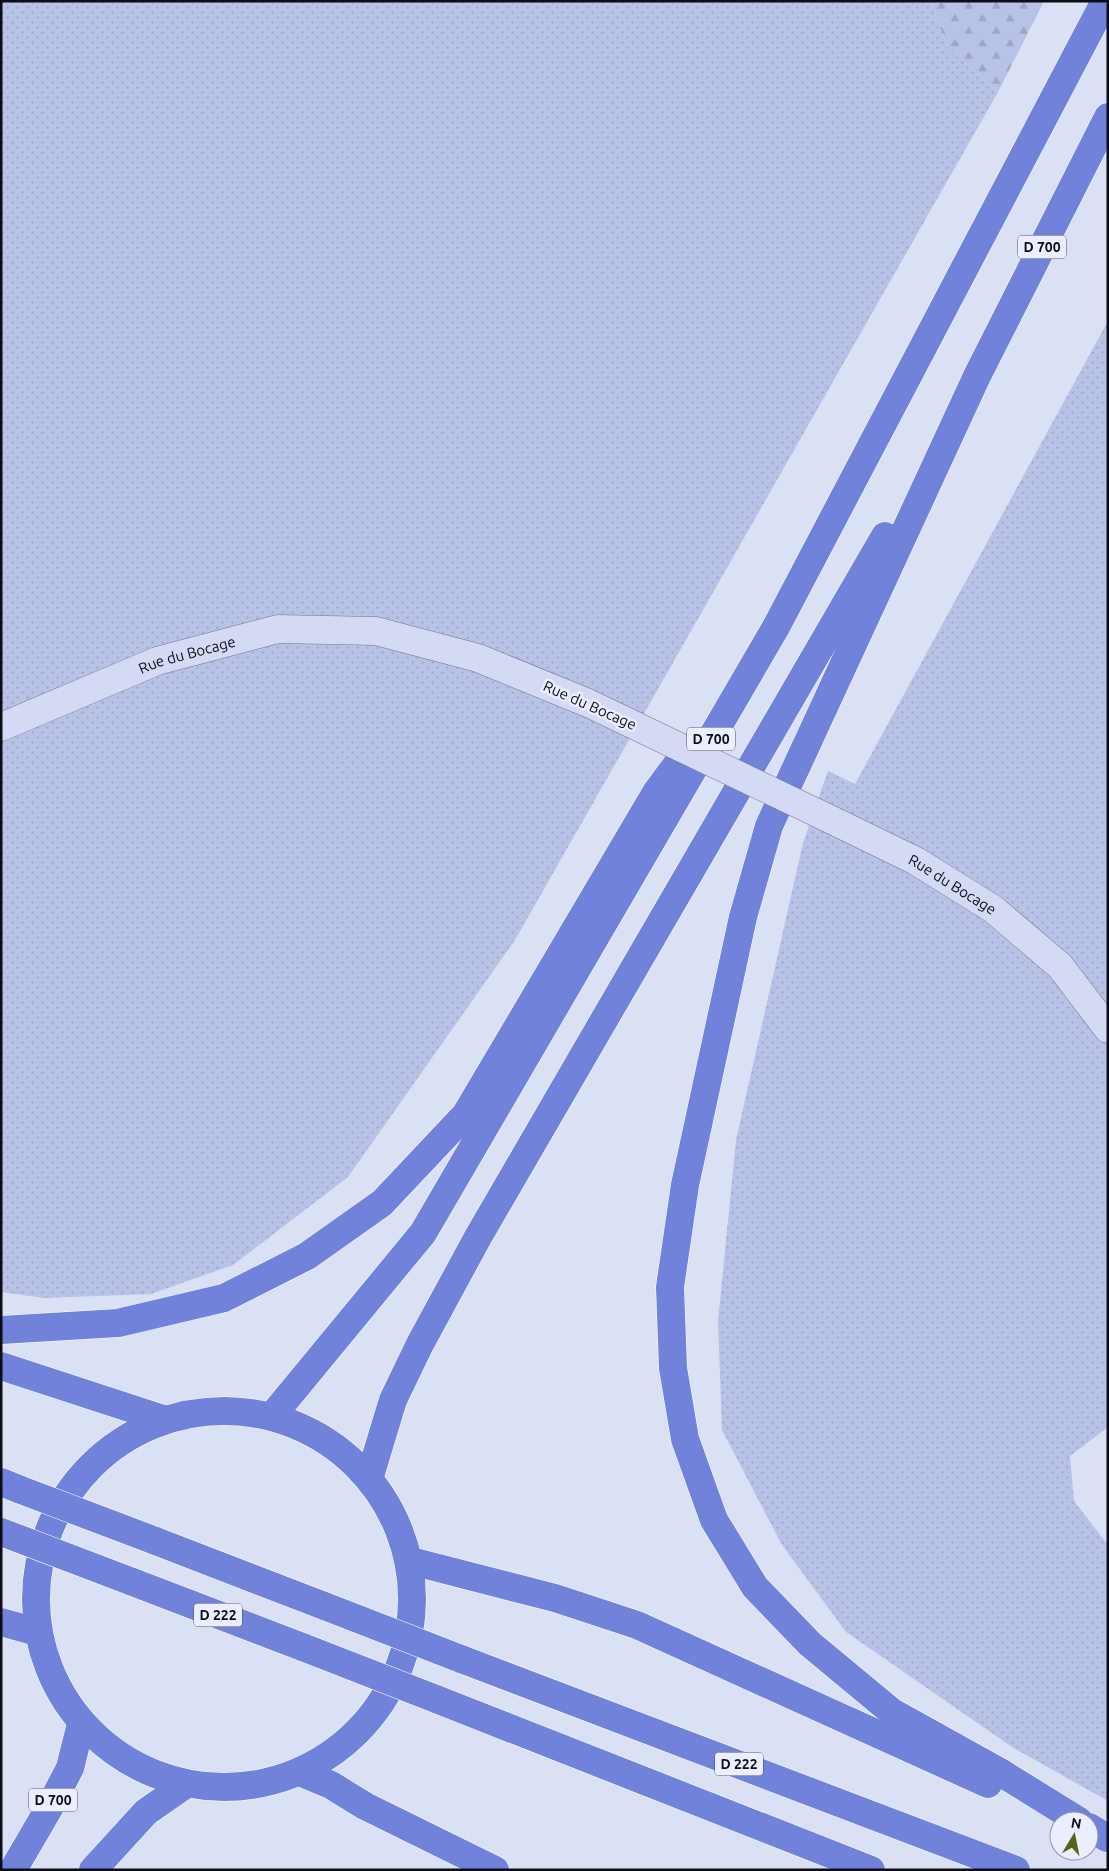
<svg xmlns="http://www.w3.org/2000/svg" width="1109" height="1871" font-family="Ubuntu,sans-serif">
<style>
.grass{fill:url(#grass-dots)}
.forest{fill:url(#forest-firs)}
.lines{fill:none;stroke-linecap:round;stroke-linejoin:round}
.secondary-casing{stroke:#707485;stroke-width:29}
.highway-casing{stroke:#fff;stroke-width:29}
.secondary{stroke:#d4daf4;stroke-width:28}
.highway{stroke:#7082d9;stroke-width:28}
.secondary-bridge-casing{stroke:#707485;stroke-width:29;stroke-linecap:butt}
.highway-bridge-casing{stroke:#fff;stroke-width:29;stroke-linecap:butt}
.secondary-bridge{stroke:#d4daf4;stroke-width:28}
.highway-bridge{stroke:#7082d9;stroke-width:28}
.labels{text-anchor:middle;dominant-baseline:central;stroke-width:5;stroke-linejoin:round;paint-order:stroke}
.shield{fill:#eaeefe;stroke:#4f515b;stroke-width:1}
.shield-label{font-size:14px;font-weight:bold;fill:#0d0e15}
.street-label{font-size:15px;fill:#0d0e15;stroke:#eaeefe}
</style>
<defs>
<pattern id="grass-dots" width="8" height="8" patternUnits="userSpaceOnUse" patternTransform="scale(1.25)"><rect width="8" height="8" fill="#b8c2e7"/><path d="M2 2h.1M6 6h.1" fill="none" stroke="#9da6c5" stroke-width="1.8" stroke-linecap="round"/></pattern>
<pattern id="forest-firs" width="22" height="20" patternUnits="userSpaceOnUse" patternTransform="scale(1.25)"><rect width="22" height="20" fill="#b8c2e7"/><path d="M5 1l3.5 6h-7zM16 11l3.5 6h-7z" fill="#9da6c5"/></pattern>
</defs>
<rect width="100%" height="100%" fill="#dbe1f4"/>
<g class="grass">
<path d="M1,1h929l18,47 50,44 -483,848 -167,237 -115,88 -82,29 -107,4 -43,-6z"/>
<path d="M1108,321v1106l-38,29 4,45 34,44v256l-96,-54 -166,-115 -64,-87 -60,-115 -4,-109 18,-181 67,-297 25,-72 27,13z"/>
</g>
<path class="forest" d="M930,1h114l-46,91 -50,-44z"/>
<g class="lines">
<defs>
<g id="secondary">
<path id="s1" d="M1,727l156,-66 121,-32 98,2 102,27 110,45"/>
<path id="s2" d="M838,823l78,38 77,48 67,57 48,63"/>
</g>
<g id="highway">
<path d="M1,1330l117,-7 106,-25 83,-42 75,-53 84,-89 191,-323 29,-39"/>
<path d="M1,1366l162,53"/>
<circle cx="224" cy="1599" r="188"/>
<path d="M273,1415l150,-182 353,-606 329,-626"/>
<path d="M370,1476l23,-76 27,-56 58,-107 407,-701"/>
<path d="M1,1482l20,8"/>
<path d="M153,1540l174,67"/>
<path d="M411,1561l144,37 82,27 351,159"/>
<path d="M130,1581l175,67"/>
<path d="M1,1622l36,10"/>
<path d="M461,1659l555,211"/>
<path d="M436,1699l435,171"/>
<path d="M302,1773l29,12 34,21 130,64"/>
<path d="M1079,1821l-79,-49 -108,-60 -82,-68 -55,-57 -41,-67 -29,-81 -12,-71 -3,-81 15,-102 58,-268 26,-91 208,-450 131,-259"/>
<path d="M1089,1827l18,11"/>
<path d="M13,1870l35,-60 22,-42 11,-44"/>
<path d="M93,1870l53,-58 39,-27"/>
</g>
</defs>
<use href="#secondary" class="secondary-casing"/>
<use href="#highway" class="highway-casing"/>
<use href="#secondary" class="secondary"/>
<use href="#highway" class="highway"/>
<defs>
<path id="secondary-bridge" d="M588,703l250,120"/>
<g id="highway-bridge">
<path d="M21,1490l132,50"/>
<path d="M1,1532l129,49"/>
<path d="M327,1607l134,52"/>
<path d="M305,1648l131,51"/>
</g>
</defs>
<use href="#secondary-bridge" class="secondary-bridge-casing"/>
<use href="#highway-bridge" class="highway-bridge-casing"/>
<use href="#secondary-bridge" class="secondary-bridge"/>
<use href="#highway-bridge" class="highway-bridge"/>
</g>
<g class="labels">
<g class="shield">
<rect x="1018" y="235.5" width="48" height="23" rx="4"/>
<rect x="687" y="727.5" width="48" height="23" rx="4"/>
<rect x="194" y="1603.5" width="48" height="23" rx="4"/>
<rect x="715" y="1752.5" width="48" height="23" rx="4"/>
<rect x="29" y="1788.5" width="48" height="23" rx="4"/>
</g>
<g class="shield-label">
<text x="1042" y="247">D 700</text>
<text x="711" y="739">D 700</text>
<text x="218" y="1615">D 222</text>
<text x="739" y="1764">D 222</text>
<text x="53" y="1800">D 700</text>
</g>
<g class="street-label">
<text stroke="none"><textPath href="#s1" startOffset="200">Rue du Bocage</textPath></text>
<text transform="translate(590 705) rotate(24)">Rue du Bocage</text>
<text stroke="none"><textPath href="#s2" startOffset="130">Rue du Bocage</textPath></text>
</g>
</g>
<rect width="1109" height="1871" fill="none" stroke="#0d0e15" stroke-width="5"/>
<g transform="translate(1074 1836) rotate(10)"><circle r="24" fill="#eaeefe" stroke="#9294a1"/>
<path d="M0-4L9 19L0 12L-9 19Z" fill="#526714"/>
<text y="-8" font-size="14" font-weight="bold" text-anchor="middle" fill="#0d0e15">N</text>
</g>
</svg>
